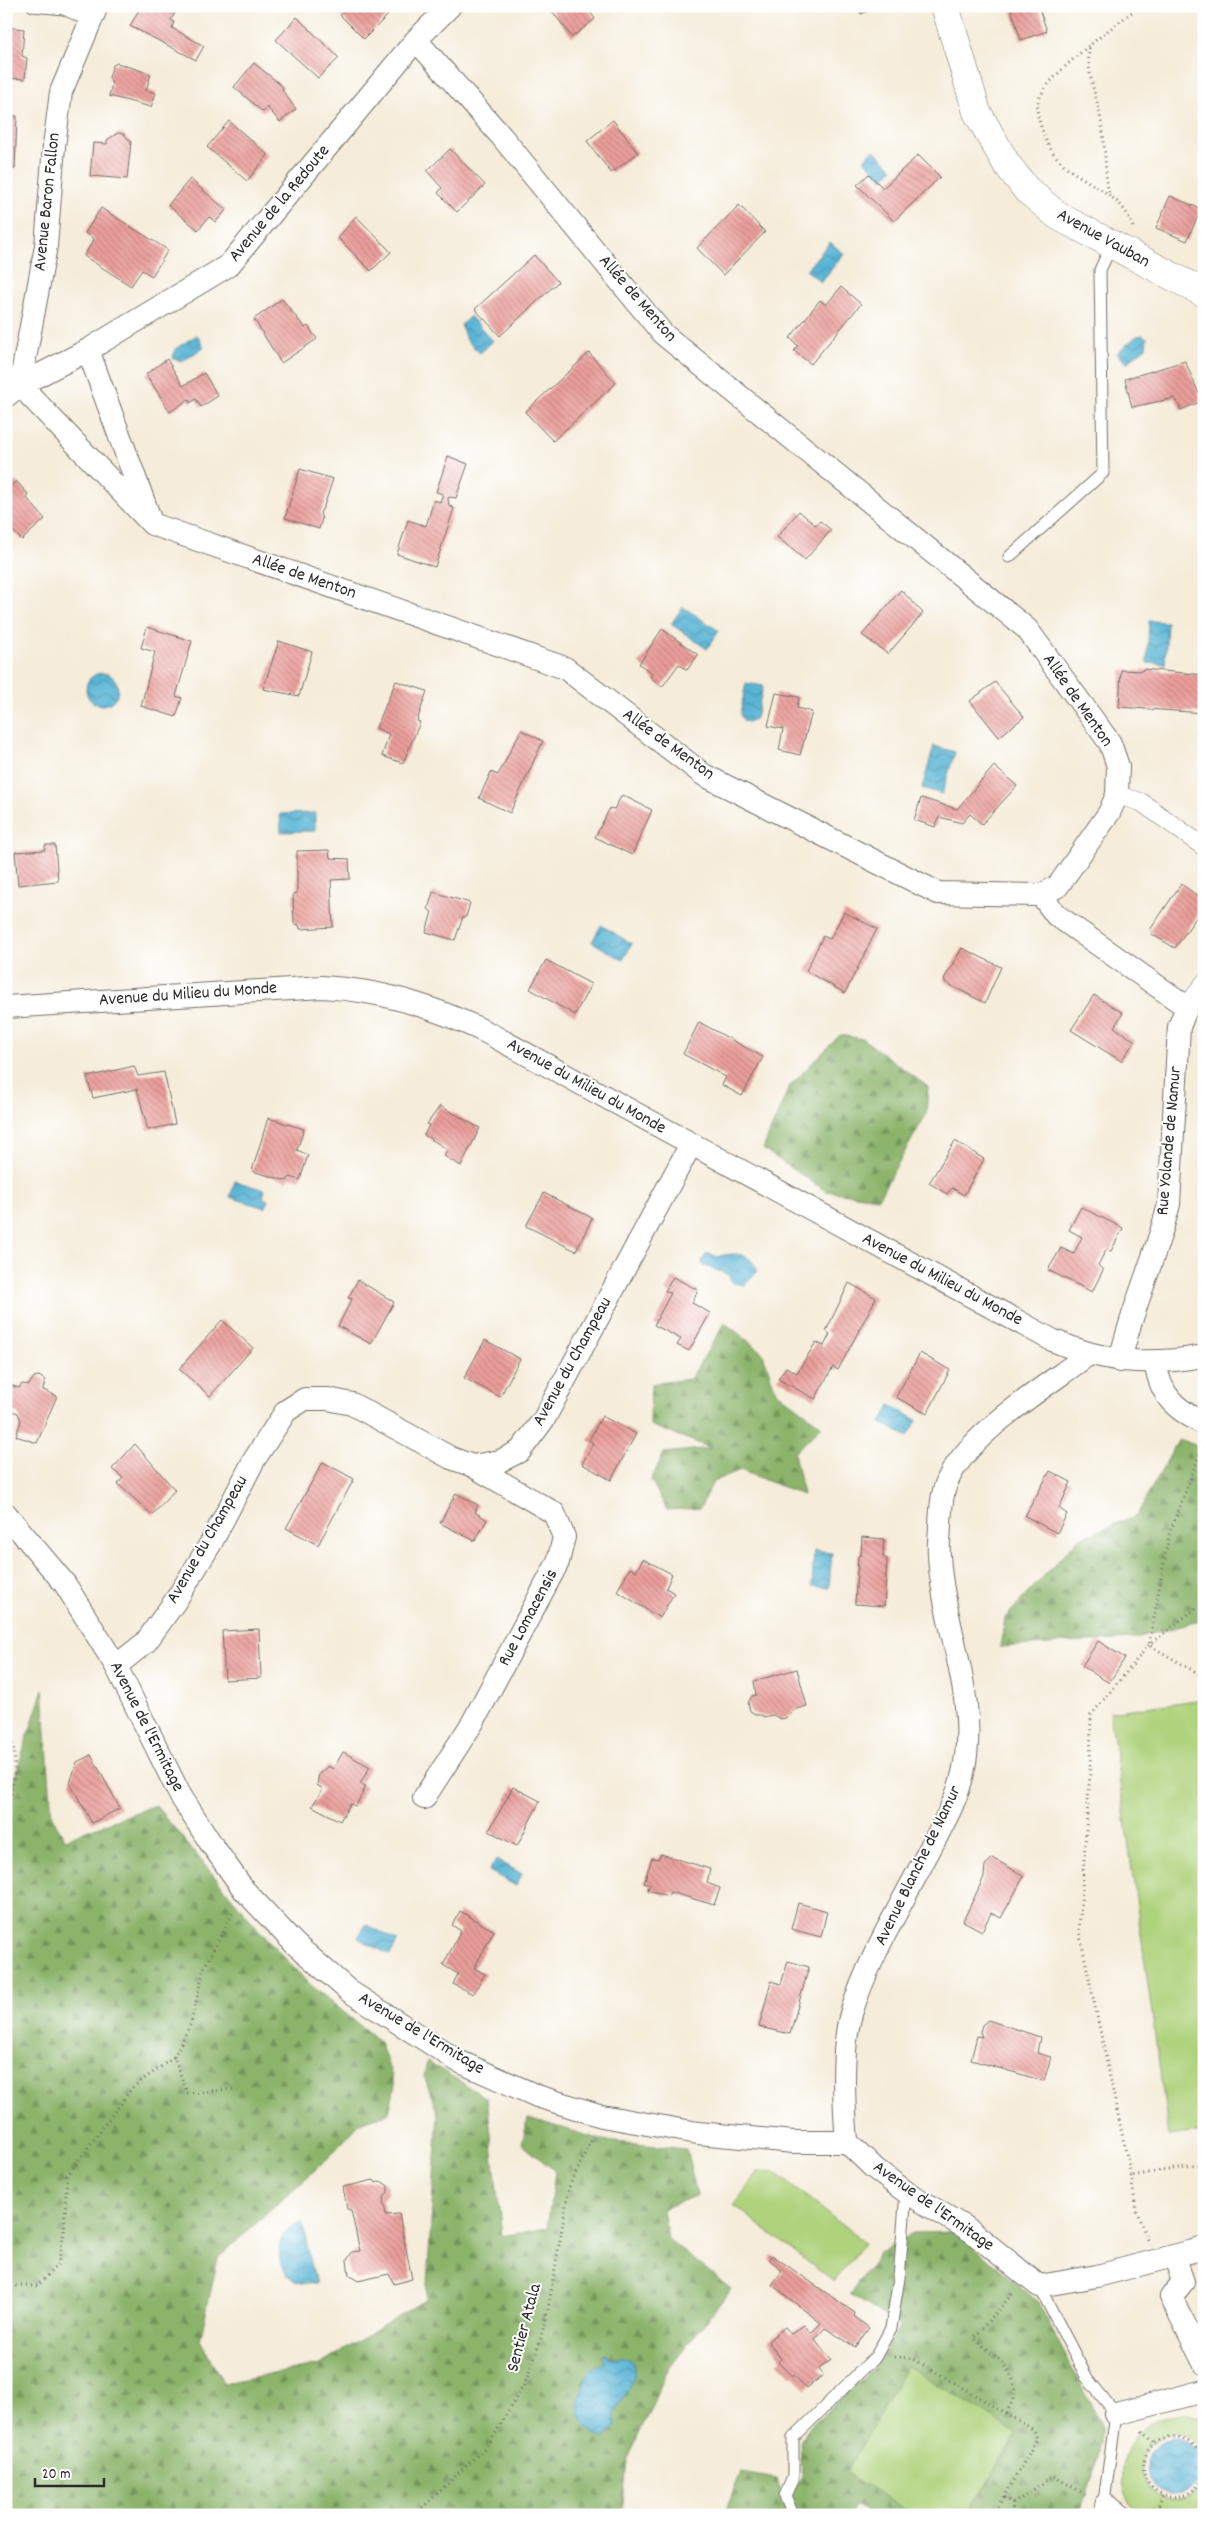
<svg xmlns="http://www.w3.org/2000/svg" width="1210" height="2521" font-family="Dekko,sans-serif">
<style>
.forest{fill:url(#forest-firs);stroke:#5b704b}
.garden{fill:#afd27b;stroke:#6d7e53}
.water{fill:url(#water-waves);stroke:#427080}
.building{fill:url(#building-back-hatch)}
.lines{fill:none;stroke-linecap:round;stroke-linejoin:round}
.service-casing{stroke:#726f68;stroke-width:13}
.pedestrian-casing{stroke:#726f68;stroke-width:19}
.minor-casing{stroke:#726f68;stroke-width:24}
.secondary-casing{stroke:#726f68;stroke-width:29}
.path{stroke:#726f68;stroke-width:3;stroke-dasharray:1 4;stroke-linecap:butt}
.service{stroke:#fff;stroke-width:11}
.pedestrian{stroke:#fff;stroke-width:18}
.minor{stroke:#fff;stroke-width:22}
.secondary{stroke:#fff;stroke-width:28}
.labels{text-anchor:middle;dominant-baseline:central;stroke-width:4;stroke-linejoin:round;paint-order:stroke}
.street-label{font-size:18px;fill:#2b2b2b;stroke:#fff}
</style>
<defs>
<pattern id="forest-firs" width="22" height="20" patternUnits="userSpaceOnUse" patternTransform="scale(1.25)"><rect width="22" height="20" fill="#8bb46b"/><path d="M5 1l3.5 6h-7zM16 11l3.5 6h-7z" fill="#729358"/></pattern>
<pattern id="water-waves" width="16" height="10" patternUnits="userSpaceOnUse" patternTransform="scale(1.25)"><rect width="16" height="10" fill="#58b5d6"/><path d="M0 5q4-4 8 0t8 0" fill="none" stroke="#4993ae"/></pattern>
<pattern id="building-back-hatch" width="6" height="6" patternUnits="userSpaceOnUse" patternTransform="scale(1.25)"><rect width="6" height="6" fill="#eb9f9b"/><path d="M-1 5l2 2M0 0l6 6M5-1l2 2" fill="none" stroke="#bf827f"/></pattern>
</defs>
<rect width="100%" height="100%" fill="#fff"/>
<filter id="ink" filterUnits="userSpaceOnUse"><feTurbulence type="fractalNoise" baseFrequency=".02" numOctaves="2"/><feDisplacementMap in="SourceGraphic" scale="10" xChannelSelector="R" yChannelSelector="G"/><feConvolveMatrix kernelMatrix="1 2 1 2 8 2 1 2 1" color-interpolation-filters="sRGB"/></filter>
<filter id="wash" filterUnits="userSpaceOnUse"><feTurbulence type="fractalNoise" baseFrequency=".0096" numOctaves="4" result="noise"/><feDisplacementMap in="SourceGraphic" scale="20" xChannelSelector="R" yChannelSelector="G"/><feGaussianBlur stdDeviation="1.12" result="paint"/><feColorMatrix in="noise" values="0 0 0 0 0 0 0 0 0 0 0 0 0 0 0 0 0 1.4 0 .05"/><feComposite in="paint" operator="in"/></filter>
<g filter="url(#wash)">
<rect width="100%" height="100%" fill="#f5ecd9"/>
<g class="forest">
<path d="M840,1035l23,4 65,48 -2,28 -48,83 -52,-7 -63,-42 26,-62z"/>
<path d="M725,1323l37,29 14,39 46,35 -28,27 9,42 -63,-25 -27,12 -13,26 -33,2 -16,-30 13,-27 47,-5 -61,-23 1,-41 39,-5z"/>
<path d="M1179,1439l25,9v172l-73,19 -131,8 5,-29 73,-79 59,-24z"/>
<path d="M43,1689l9,128 13,22 90,-34 103,124 47,51 75,62 15,43 -6,28 -29,10 -32,35 -110,100 -18,82 24,44 96,-19 106,-66 12,-185 -14,-38 3,-15 60,37 15,138 45,-8 8,-57 -33,-27 6,-26 77,23 81,8 11,46 -34,14 5,30 63,50 -64,82 -40,90 -5,54h-616v-711z"/>
<path d="M956,2232l82,70 64,125 -10,52 -14,36h-111l50,-82 -170,40 70,42h-48l-15,-9 -5,9h-125l17,-43 36,6 8,29 17,-33 -2,-32 7,-13 70,-64 23,-40 -51,-31 31,-41 33,-20z"/>
</g>
<g class="garden">
<path d="M1204,1699v432l-35,5 -59,-424z"/>
<path d="M759,2171l16,1 89,70 -30,40 -100,-77z"/>
<path d="M907,2366l110,67 -50,82h-50l-71,-42z"/>
<path d="M1186,2414l18,4v35c-23,-42 -82,-6 -57,32 5,9 15,14 25,15 14,1 25,-7 32,-18v33c-17,0 -43,3 -58,0 -25,-6 -27,-46 -19,-64 5,-11 15,-23 25,-29 10,-6 23,-7 34,-8z"/>
</g>
<g class="water">
<path d="M874,150l19,18 -10,11 -18,-18v-3z"/>
<path d="M830,242l14,12 -23,28 -15,-12z"/>
<path d="M470,316l23,25 -13,12 -14,-13 -5,-15z"/>
<path d="M197,335l7,12 -21,14 -10,-2 2,-10z"/>
<path d="M1142,335l5,3 -1,9 -20,16 -9,-10 20,-17z"/>
<path d="M683,607l36,24 -12,18 -36,-25z"/>
<path d="M1149,621l18,1 -2,42 -18,-1z"/>
<circle cx="102" cy="689" r="16"/>
<path d="M746,683l17,3 -7,32 -8,4 -4,-1 -4,-7z"/>
<path d="M934,746l21,6 -13,42 -20,-6z"/>
<path d="M315,813v18l-34,1 -1,-18z"/>
<path d="M601,925l31,19 -9,16 -31,-18z"/>
<path d="M235,1181l30,9 -2,8 5,2 -3,8 -35,-11z"/>
<path d="M710,1253l7,4c17,-6 36,-4 40,15l-12,13 -12,-2 -5,-8 -25,-10 -1,-4 4,-7z"/>
<path d="M890,1405l27,15 -9,17 -27,-14z"/>
<path d="M814,1551l18,2 -3,35 -17,-2z"/>
<path d="M496,1859l26,15 -6,12 -27,-15z"/>
<path d="M366,1924l32,17 -8,14 -32,-17z"/>
<path d="M302,2222l14,62c-5,0 -14,0 -19,-2 -26,-13 -23,-54 5,-60z"/>
<path d="M607,2353l3,5c15,-4 27,1 24,19 -2,13 -16,24 -19,36 -1,3 1,8 1,12l-10,11c-16,2 -30,-19 -27,-35 1,-7 5,-19 8,-26 4,-6 13,-10 19,-14l-4,-6z"/>
<circle cx="1174" cy="2467" r="28"/>
</g>
<g id="blocks">
<g class="building">
<path d="M141,6h32l4,3 -6,11 3,2 -2,6 32,18 -8,14 -66,-34z"/>
<path d="M350,6h30l8,9 -24,24 -24,-24z"/>
<path d="M548,6h38l9,13 -23,18z"/>
<path d="M857,6h21l-17,8z"/>
<path d="M1010,6h28l9,25 -26,9z"/>
<path d="M297,17l42,41 -21,20 -42,-38z"/>
<path d="M6,27l18,2 -2,27 5,2 -2,21 -19,-1z"/>
<path d="M117,63l34,11 -5,16 10,3 -5,14 -42,-11 3,-12 -3,-7 4,-12z"/>
<path d="M254,63l29,24 -1,3 14,19 -16,13 -13,-15 -4,5 -29,-25z"/>
<path d="M6,116h11l-2,53h-9z"/>
<path d="M613,120l25,33 -27,20 -24,-32z"/>
<path d="M229,121l39,34 -21,26 -40,-34z"/>
<path d="M118,133l6,1 7,8 -4,37 -37,-3 3,-33 14,1v-4z"/>
<path d="M450,149l35,36 -28,27 -19,-19 4,-5 -15,-17z"/>
<path d="M918,155l22,22 -46,44 -37,-36 12,-11 14,14z"/>
<path d="M190,179l36,31 -10,12 -7,-5 -11,13 -30,-25z"/>
<path d="M1170,196l31,13 -14,32 -31,-13z"/>
<path d="M739,205l26,27 -42,43 -26,-27z"/>
<path d="M101,208l67,42 -16,26 -10,-6 -11,16 -47,-30 10,-17 -9,-6z"/>
<path d="M356,216l35,36 -20,19 -33,-33z"/>
<path d="M534,255l24,27 -58,54 -25,-27z"/>
<path d="M841,287l20,17 -50,60 -17,-13 4,-5 -8,-8 30,-38 6,5z"/>
<path d="M282,299l23,29 3,-2 9,13 -36,24 -27,-44z"/>
<path d="M589,353l27,30 -63,58 -28,-29z"/>
<path d="M167,359l16,27 21,-13 14,23 -17,11 -5,-8 -6,4 -1,-4 -19,13 -24,-38z"/>
<path d="M1185,361l17,40 -21,9 -6,-12 -43,9 -7,-28z"/>
<path d="M448,456l20,8 -12,34 -7,-1 -1,2 1,7 5,2 -19,59 -38,-13 11,-34 18,6 8,-26 6,2 3,-8 -7,-2z"/>
<path d="M300,469l33,10 -9,27 -4,7 2,6 -3,10 -34,-11z"/>
<path d="M16,481l12,13 -2,3 19,22 -23,21 -16,-16v-33z"/>
<path d="M799,511l16,14 5,-4 11,9 -26,30 -28,-23z"/>
<path d="M901,590l22,23 -35,41 -26,-19z"/>
<path d="M147,627l45,14 -16,55 6,2 -6,19 -35,-11 14,-54 -14,-4z"/>
<path d="M662,629l36,26 -11,15 -8,-6 -17,23 -12,-10 2,-4 -13,-9z"/>
<path d="M279,641l33,11 -13,44 -36,-7z"/>
<path d="M1143,669l61,6v38l-85,-6 2,-37 21,1z"/>
<path d="M396,681l31,10 -10,30 3,1 -17,41 -21,-7 7,-22 -13,-6z"/>
<path d="M995,682l29,35 -25,20 -29,-36z"/>
<path d="M776,693l23,4 -2,11 15,4 -12,43 -21,-5 4,-21 -15,-3z"/>
<path d="M521,730l22,11 -33,72 -31,-15 12,-26 7,3z"/>
<path d="M994,766l23,20 -35,38 -12,-10 -8,9 -23,-6 -4,10 -21,-7 7,-22 36,11z"/>
<path d="M622,795l30,15 -20,45 -37,-18 15,-29 4,1z"/>
<path d="M45,845h10l3,36 -40,4 -3,-33 30,-2z"/>
<path d="M329,850l1,8 19,1 1,20 -19,1 2,47 -33,2 -1,-4 -5,-1 -1,-30 4,-1v-42z"/>
<path d="M1181,884l23,16v6l-29,42 -22,-13 -3,-5z"/>
<path d="M433,892l37,11 -4,14h-3l-8,23 -29,-8 6,-20 -4,-3z"/>
<path d="M844,912l33,17 -32,64 -39,-22 17,-35 7,3z"/>
<path d="M962,948l39,19 -16,36 -39,-20 -2,-4z"/>
<path d="M546,960l45,24 -16,31 -45,-26z"/>
<path d="M1094,995l29,18 -9,14 21,14 -14,20 -50,-31z"/>
<path d="M699,1022l64,35 -21,39 -20,-11 4,-8 -43,-23z"/>
<path d="M134,1066l4,10 26,-4 11,52 -27,6 -11,-41 -44,9 -6,-21z"/>
<path d="M440,1106l40,22 -19,38 -17,-10 3,-7 -23,-14 5,-10 -2,-1z"/>
<path d="M268,1118l36,11 -7,21 11,5 -8,25 -10,-3 -3,4 -35,-10z"/>
<path d="M955,1141l29,18 -20,36 -12,-7 -5,6 -18,-11z"/>
<path d="M544,1193l48,25 -16,33 -50,-25z"/>
<path d="M1081,1207l42,21 -12,23 -5,-1 -8,15 5,5 -11,22 -44,-22 13,-22 13,6 8,-17 -13,-7z"/>
<path d="M1200,1256h4v25h-5z"/>
<path d="M673,1277l25,13 -6,13 18,10 -21,38 -12,-6 4,-6 -27,-14 17,-32 -6,-2z"/>
<path d="M358,1280l36,22 -23,42 -33,-18 14,-27 -4,-1z"/>
<path d="M849,1283l27,15 -38,72 -5,-3 -18,32 -37,-20 8,-12 11,6 19,-31 8,4 6,-12 -4,-3z"/>
<path d="M222,1320l31,28 -43,48 -31,-27z"/>
<path d="M485,1340l35,19 -20,38 -36,-19z"/>
<path d="M920,1353l30,17 -23,44 -31,-17z"/>
<path d="M39,1376l6,4 -2,10 14,6 -20,47 -21,-7 5,-15 -3,-8 -12,-4v-14l4,-10 9,3 3,-4 7,1 5,-8z"/>
<path d="M602,1416l34,18 -25,46 -29,-16 11,-21 -4,-3z"/>
<path d="M135,1444l40,46 -23,25 -34,-31 5,-6 -11,-9z"/>
<path d="M323,1462l31,17 -36,66 -32,-17z"/>
<path d="M1050,1471l21,11 -12,26 8,6 -10,19 -32,-17z"/>
<path d="M456,1493l22,12 -3,7 12,8 -12,21 -35,-18z"/>
<path d="M862,1537l22,2 -1,17 4,3 -3,47 -29,-2 3,-48 3,-1z"/>
<path d="M643,1559l29,15 -6,14 8,5 -14,25 -43,-27 13,-23 6,3z"/>
<path d="M259,1629l2,49 -36,2 -3,-49z"/>
<path d="M1098,1641l27,17 -16,25 -27,-17z"/>
<path d="M797,1669l10,37 -14,4 -4,7 -8,2 -8,-4 -10,2 -1,-2h-5l-7,-4 -2,-8 4,-7 4,-1 -2,-14z"/>
<path d="M343,1752l27,15 -10,17 6,2 -10,20 -6,-2 -10,17 -28,-15 11,-17 -6,-4 2,-11 9,-8 5,3z"/>
<path d="M91,1755l29,53 -28,15 -22,-40 7,-21z"/>
<path d="M513,1787l27,14 -23,45 -28,-15z"/>
<path d="M661,1854l49,15 -3,14 13,5 -6,17 -44,-13 -2,4 -20,-6 2,-6 -6,-2 8,-24 6,1z"/>
<path d="M993,1858l31,18 -23,42 -10,-5 -9,18 -19,-10 21,-44 1,-12z"/>
<path d="M798,1903l29,8 -6,26 -30,-8z"/>
<path d="M460,1911l34,20 -20,37 11,6 -12,20 -20,-10 5,-10 -15,-9 18,-34 -9,-6z"/>
<path d="M788,1961l21,6 -19,67 -31,-7 12,-46 10,3z"/>
<path d="M988,2020l52,17 -3,16 14,4 -7,24 -73,-21 6,-24 5,1 -2,-5 2,-7z"/>
<path d="M374,2180l2,3 5,-2 7,5v6l-5,7 3,16 13,-1 13,65 -18,5 -5,-10 -31,7 -9,-6 -2,-15 5,-8 8,-1 -9,-41 -4,-1 -4,-22z"/>
<path d="M772,2255l83,58 -1,3 15,12 -14,19 -30,-19 -10,11 16,21 -12,9 4,6 -17,14 -12,-14 -2,1 -14,-14 3,-3 -13,-18 17,-14 6,7 13,-9 7,8 10,-10 -49,-38 10,-14 -13,-12z"/>
</g>
</g>
</g>
<g filter="url(#ink)">
<use href="#blocks" fill-opacity="0" stroke="#726f68" stroke-width="1"/>
<g class="lines">
<defs>
<g id="service">
<path d="M33,6l31,3 25,12"/>
<path d="M1009,557l94,-84 -3,-203 12,-26"/>
<path d="M1039,2286l48,92 29,36 -13,95"/>
<path d="M793,2515l-8,-19 8,-19v-39l83,-82 15,-28 8,-50 7,-86"/>
</g>
<g id="pedestrian">
<path d="M1117,795l24,7 63,45"/>
<path d="M1187,1007l17,-24"/>
</g>
<g id="minor">
<path d="M416,40l86,97 161,197 364,295 83,114 8,23 -1,29 -8,18 -51,73 -17,9 -103,-2 -234,-118 -139,-107 -413,-144 -132,-139 68,-35 141,-85 187,-225 34,-34"/>
<path d="M88,350l61,166"/>
<path d="M6,396l14,-11 26,-139 8,-100 7,-54 36,-86"/>
<path d="M1041,895l15,20 131,92 -8,20 -10,177c-13,53 -37,103 -49,157"/>
<path d="M6,1007l316,-20c59,3 110,19 164,45l566,308c54,23 94,26 152,16"/>
<path d="M1155,1362c6,35 19,46 49,62"/>
<path d="M6,1514l59,70 51,82 64,129 30,47 34,48 51,54 54,47 109,70 79,35 65,20 96,17 96,9h53l27,26 32,24 65,39 68,55 58,-10 107,-28"/>
<path d="M116,1666l30,-24 30,-42 35,-57 43,-83 32,-49 19,-12h23l24,5 99,54 22,8 27,-5 20,-10 24,-32 147,-275"/>
<path d="M424,1798l49,-76 85,-160 6,-25 -10,-24 -81,-47"/>
<path d="M847,2142c-3,-36 -6,-94 4,-128 16,-52 45,-100 70,-148 15,-30 35,-61 42,-93 17,-76 -20,-144 -24,-218 -1,-10 1,-21 1,-31 1,-13 1,-28 6,-40 19,-49 101,-98 143,-130"/>
<path d="M1175,2257l8,25 -12,15 33,66"/>
<path d="M1116,2414l88,-23"/>
<path d="M1105,2505l15,10"/>
</g>
<path id="secondary" d="M945,6l32,106 29,51 20,26 32,27 146,77"/>
</defs>
<use href="#service" class="service-casing"/>
<use href="#pedestrian" class="pedestrian-casing"/>
<use href="#minor" class="minor-casing"/>
<use href="#secondary" class="secondary-casing"/>
<g class="path">
<path d="M1089,48c-2,28 7,46 12,72 5,25 3,50 8,74"/>
<path d="M1133,227c-9,-28 -31,-36 -54,-51 -18,-11 -32,-27 -37,-47 -3,-8 -6,-17 -4,-26 5,-27 79,-78 101,-97"/>
<path d="M1203,1445l-34,90 -20,110 55,32"/>
<path d="M1204,1602l-55,43 -58,70 -1,58 -11,158 52,245 73,-12"/>
<path d="M6,1730c17,27 5,61 0,90"/>
<path d="M174,2057l17,-34 13,-55 30,-58"/>
<path d="M1131,2176l5,33 11,31"/>
<path d="M6,2286h31l21,-22 6,-32 3,-56 66,-89 41,-30 13,36 47,-4"/>
<path d="M895,2357l17,1 122,72 3,9 -33,58 9,7 -2,11"/>
<path d="M1006,2413c24,-35 -8,-54 -32,-75l39,-45"/>
<path d="M1142,2431l12,13"/>
<path d="M1204,2461c-9,-31 -56,-32 -60,2 -4,37 49,47 60,11"/>
<path d="M1013,2504l40,-28 32,18"/>
<path d="M415,2515l74,-71 36,-61 14,-38 9,-36 21,-122 24,-50"/>
<path d="M992,2515l12,-18"/>
<path d="M1154,2515l8,-20"/>
</g>
<use href="#service" class="service"/>
<use href="#pedestrian" class="pedestrian"/>
<use href="#minor" class="minor"/>
<use href="#secondary" class="secondary"/>
</g>
</g>
<g class="labels">
<g class="street-label">
<text transform="translate(48 202) rotate(-84)">Avenue Baron Fallon</text>
<text transform="translate(280 204) rotate(-50)">Avenue de la Redoute</text>
<text transform="translate(1103 239) rotate(29)">Avenue Vauban</text>
<text transform="translate(637 299) rotate(49)">Allée de Menton</text>
<text transform="translate(304 577) rotate(19)">Allée de Menton</text>
<text transform="translate(1077 701) rotate(55)">Allée de Menton</text>
<text transform="translate(668 745) rotate(36)">Allée de Menton</text>
<text transform="translate(188 995) rotate(-4)">Avenue du Milieu du Monde</text>
<text transform="translate(586 1087) rotate(29)">Avenue du Milieu du Monde</text>
<text transform="translate(1170 1141) rotate(-85)">Rue Yolande de Namur</text>
<text transform="translate(942 1280) rotate(28)">Avenue du Milieu du Monde</text>
<text transform="translate(573 1362) rotate(-61)">Avenue du Champeau</text>
<text transform="translate(208 1540) rotate(-60)">Avenue du Champeau</text>
<text transform="translate(529 1618) rotate(-62)">Rue Lomacensis</text>
<text transform="translate(146 1727) rotate(63)">Avenue de l'Ermitage</text>
<text transform="translate(919 1866) rotate(-64)">Avenue Blanche de Namur</text>
<text transform="translate(421 2034) rotate(31)">Avenue de l'Ermitage</text>
<text transform="translate(933 2207) rotate(35)">Avenue de l'Ermitage</text>
<text transform="translate(525 2328) rotate(-75)">Sentier Atala</text>
</g>
</g>
<rect width="1210" height="2521" fill="none" stroke="#fff" stroke-width="25"/>
<path d="M35 2478v8h69v-8" fill="none" stroke="#2b2b2b" stroke-width="2.5"/>
<text x="42" y="2478" font-size="15" fill="#2b2b2b" stroke="#ffffff" stroke-width="4" paint-order="stroke">20 m</text>
</svg>
